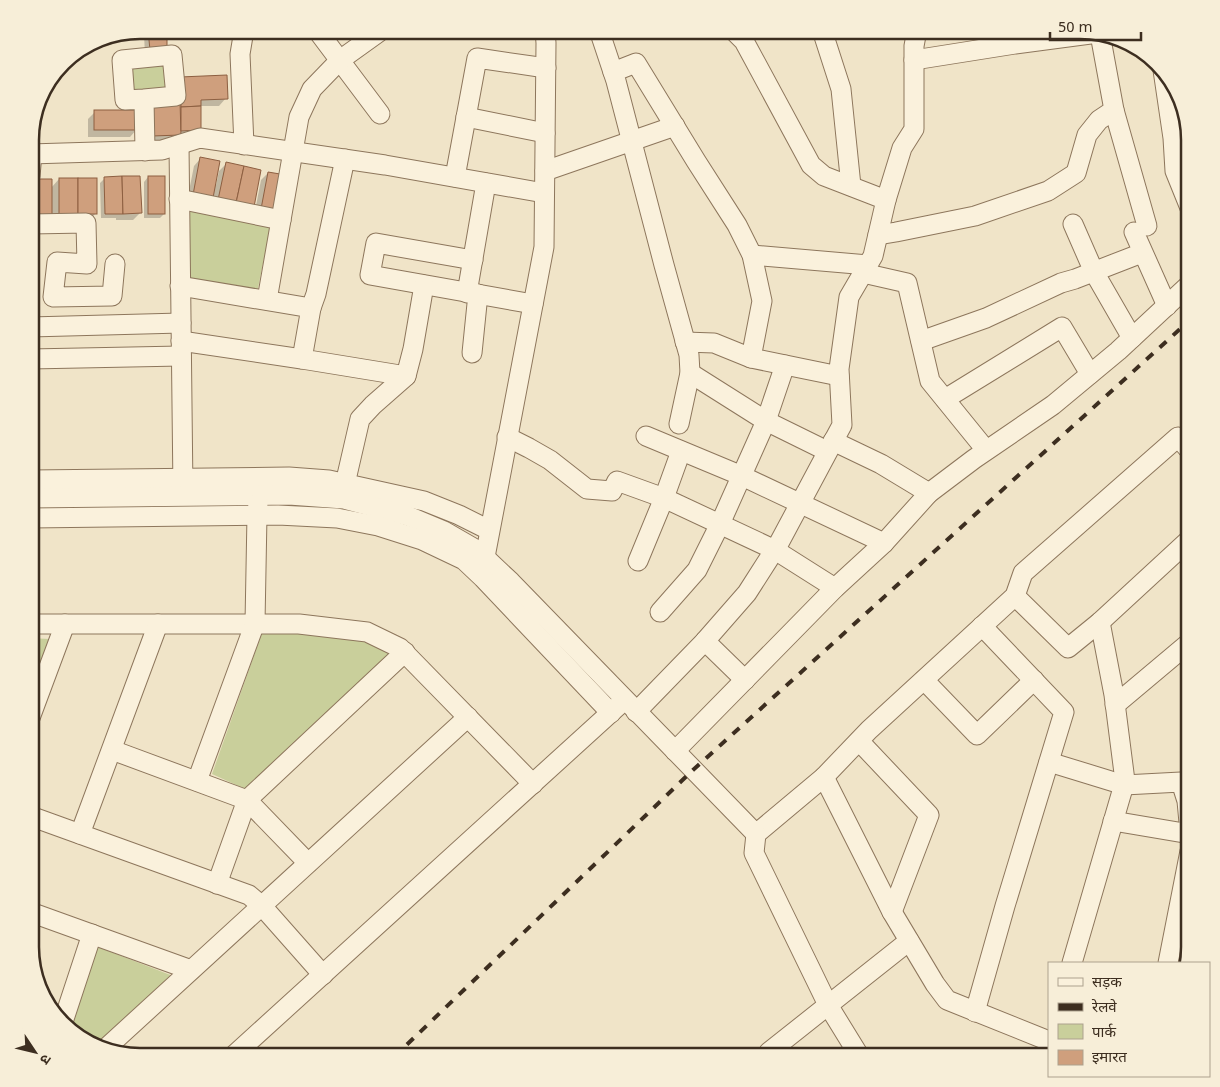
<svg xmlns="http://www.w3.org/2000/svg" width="1220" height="1087" font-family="Georgia,'Noto Sans Devanagari',serif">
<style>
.green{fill:#c9cf9b}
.shadow{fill:#0003}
.building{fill:#cf9f7d;stroke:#8d5f41}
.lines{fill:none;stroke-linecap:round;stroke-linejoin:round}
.minor-casing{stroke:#8d765c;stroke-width:21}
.minor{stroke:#faf1dc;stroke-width:19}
.rail{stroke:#3d2e20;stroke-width:4;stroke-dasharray:9 9;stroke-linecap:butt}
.rim{fill:none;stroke:#3d2e20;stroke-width:2.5}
</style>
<rect width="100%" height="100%" fill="#f0e4c8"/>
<g class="green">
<path d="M170,58l3,36 -46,4 -3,-36z"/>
<path d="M188,209l83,15 -14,69 -68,-12z"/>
<path d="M263,630l49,1 53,11 28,11 -148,136 -33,-15z"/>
<path d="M30,638l19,1 -19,55z"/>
<path d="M98,947l75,29 -79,70 -24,-16z"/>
</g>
<g class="shadow">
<path d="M149,30h16l-20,24 -1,-19z"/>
<path d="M173,85l53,13 -7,8h-20l1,24 -27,11 -28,1z"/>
<path d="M95,112l42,17 -7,8h-42v-18z"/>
<path d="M201,158l13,27h2l3,-14 7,-7 27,42h-41l2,-11 -10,10 -17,-4 7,-35z"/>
<path d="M268,173l11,39 -25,4 7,-36z"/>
<path d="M148,177l16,37 -4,4h-16v-36z"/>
<path d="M105,178l35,35 -7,7h-17v-2h-15l-1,-35z"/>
<path d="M59,179l37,34 -7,7h-37v-7l-8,8h-14v-38l21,5z"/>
</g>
<g class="building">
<path d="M148,30h19v19l-17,1z"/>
<path d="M227,75l1,24 -27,1v6l-20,1 -1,-30z"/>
<path d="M180,101l1,34 -29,1 -1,-34z"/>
<path d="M201,106v24l-20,1v-24z"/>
<rect x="94" y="110" width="44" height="20"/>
<path d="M200,157l20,4 -7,37 -20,-3z"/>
<path d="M226,162l18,4 -8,37 -18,-3z"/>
<path d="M244,166l17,4 -7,37 -18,-4z"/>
<path d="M268,172l18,3 -6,38 -19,-4z"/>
<path d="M122,176l1,38h-18l-1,-37z"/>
<path d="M122,176h18l2,37 -19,1z"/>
<rect x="148" y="176" width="17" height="38"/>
<rect x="59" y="178" width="19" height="36"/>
<rect x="78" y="178" width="19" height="36"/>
<path d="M33,179h19v36l-19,-1z"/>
</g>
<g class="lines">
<defs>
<g id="minor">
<path d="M317,30l63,84"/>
<path d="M599,30l17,51 48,184 25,90 1,18 -11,51"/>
<path d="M733,30l11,11 67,124 13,11 62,24"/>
<path d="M822,30l19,59 10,97"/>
<path d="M914,60l101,-16 83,-11"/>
<path d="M1163,70l10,68 2,33 15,37"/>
<path d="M613,72l23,-9 60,98 41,64 15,30 10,46 -11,57"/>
<path d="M144,99l-19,1 -3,-40 50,-5 4,41 -32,3 1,52"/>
<path d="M1114,110l33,116"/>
<path d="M466,117l79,16"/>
<path d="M179,145l4,346"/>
<path d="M244,145l-4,-91 4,-24"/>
<path d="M30,154l132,-4 38,-12 185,27 159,28"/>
<path d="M545,171l130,-45"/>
<path d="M30,176l2,-22"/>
<path d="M455,177l22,-119 69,10"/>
<path d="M179,199l102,21"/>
<path d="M30,224l56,-1 1,41 -30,-2 -4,35 59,-1 3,-32"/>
<path d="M1073,224l21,48 38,66"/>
<path d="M1134,232l33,74"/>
<path d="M878,235l18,-3 79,-16 73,-25 28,-18 11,-38 12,-15 15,-10 -14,-76"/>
<path d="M752,255l116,10"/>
<path d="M473,260l-97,-17 -6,32 163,29"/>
<path d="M863,273l44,10 23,98 56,69"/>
<path d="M180,286l131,22 -9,51 104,17"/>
<path d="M467,293l19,-110"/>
<path d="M267,300l32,-183 13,-28 28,-29 39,-28"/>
<path d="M311,308l5,-14 29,-135"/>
<path d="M30,327l151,-4"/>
<path d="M181,341l121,18"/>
<path d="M921,341l65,-23 75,-35 14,-4 67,-26"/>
<path d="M685,342l29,1 37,15 88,18"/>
<path d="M472,353l6,-59"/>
<path d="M30,359l151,-3"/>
<path d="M690,373l76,48 61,30"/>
<path d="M945,399l117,-72 28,47"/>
<path d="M646,436l96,40 142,67"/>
<path d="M507,437l22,11 21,12 37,29 25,2 5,-10 47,17 111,52 60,38"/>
<path d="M833,441l48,23 48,29"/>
<path d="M30,480l259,-3 40,3 95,21 35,14 30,15"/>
<path d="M345,484l15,-65 13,-14 33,-29 7,-27 11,-64"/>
<path d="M30,498l259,-3 55,4 64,17 36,15 33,19 34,32 245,252 68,-57 68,135 43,72 12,16 102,41"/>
<path d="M30,518l248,-3 59,3 41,8 44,14 42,20 19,18 128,135"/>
<path d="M485,557l59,-310 2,-204 -1,-13"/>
<path d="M638,561l26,-63 17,-47"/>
<path d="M1015,596l53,52 32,-26 90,-83"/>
<path d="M660,612l37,-42 23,-46 46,-103 19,-56"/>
<path d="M30,624h269l68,8 33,16 133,136"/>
<path d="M705,641l40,39"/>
<path d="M924,680l53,55 57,-55"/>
<path d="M1115,705l75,-63"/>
<path d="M636,712l69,-71 42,-48 32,-50 63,-118 -3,-56 10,-72 24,-41 13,-56 16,-52 12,-19v-83l3,-16"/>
<path d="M30,718l35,-94"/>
<path d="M859,741l70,74 -37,97"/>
<path d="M112,750l135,50 61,63"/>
<path d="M675,751l160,-163 49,-45 45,-50 45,-34 79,-54 65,-54 72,-67"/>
<path d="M1049,762l75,23 57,-3 6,19 3,32"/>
<path d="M824,777l45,-47 146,-134 8,-23 155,-136 12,14"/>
<path d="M197,781l58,-158 2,-108 1,-12"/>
<path d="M30,816l219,79 13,11 61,69"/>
<path d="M1113,821l77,13"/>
<path d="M80,834l78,-210"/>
<path d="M756,834l-2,19 74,152 32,52"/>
<path d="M217,884l30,-84 158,-148"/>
<path d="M30,912l161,58"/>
<path d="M1072,963l53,-182 -11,-86 -14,-73"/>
<path d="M1168,963l22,-112"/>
<path d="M975,1012l30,-106 59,-194 -82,-86"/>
<path d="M62,1025l30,-91"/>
<path d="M104,1050l364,-333"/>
<path d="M232,1057l386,-351"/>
<path d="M769,1057v-5l140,-111"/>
</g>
</defs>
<use href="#minor" class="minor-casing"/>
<use href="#minor" class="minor"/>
<path class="rail" d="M394,1057l299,-287 497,-450"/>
</g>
<path d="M0 0H1220V1087H0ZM140 39H1080A101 101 0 0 1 1181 140V947A101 101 0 0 1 1080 1048H140A101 101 0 0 1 39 947V140A101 101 0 0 1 140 39Z" fill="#f7eed8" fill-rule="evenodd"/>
<path class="rim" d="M140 39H1080A101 101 0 0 1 1181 140V947A101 101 0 0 1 1080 1048H140A101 101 0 0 1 39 947V140A101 101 0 0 1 140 39Z"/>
<rect x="1048" y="962" width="162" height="115" fill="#f7eed8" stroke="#ada18e"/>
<rect x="1058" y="978" width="25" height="8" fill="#faf1dc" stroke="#ada18e"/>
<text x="1092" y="987" font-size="15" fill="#3d2e20">सड़क</text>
<rect x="1058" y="1003" width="25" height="8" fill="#3d2e20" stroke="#ada18e"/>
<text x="1092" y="1012" font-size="15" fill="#3d2e20">रेलवे</text>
<rect x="1058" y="1024" width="25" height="15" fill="#c9cf9b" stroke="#ada18e"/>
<text x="1092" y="1037" font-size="15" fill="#3d2e20">पार्क</text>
<rect x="1058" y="1050" width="25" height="15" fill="#cf9f7d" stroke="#ada18e"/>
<text x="1092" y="1062" font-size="15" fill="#3d2e20">इमारत</text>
<g transform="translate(35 1052) rotate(125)" stroke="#f7eed8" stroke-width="4" paint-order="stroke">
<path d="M0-4L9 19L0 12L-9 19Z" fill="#3d2e20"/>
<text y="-8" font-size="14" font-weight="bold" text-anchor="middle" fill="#3d2e20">उ</text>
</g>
<path d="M1050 32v8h91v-8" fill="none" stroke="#3d2e20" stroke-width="2.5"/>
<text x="1058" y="32" font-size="15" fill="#3d2e20" stroke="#f7eed8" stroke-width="4" paint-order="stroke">50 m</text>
</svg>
